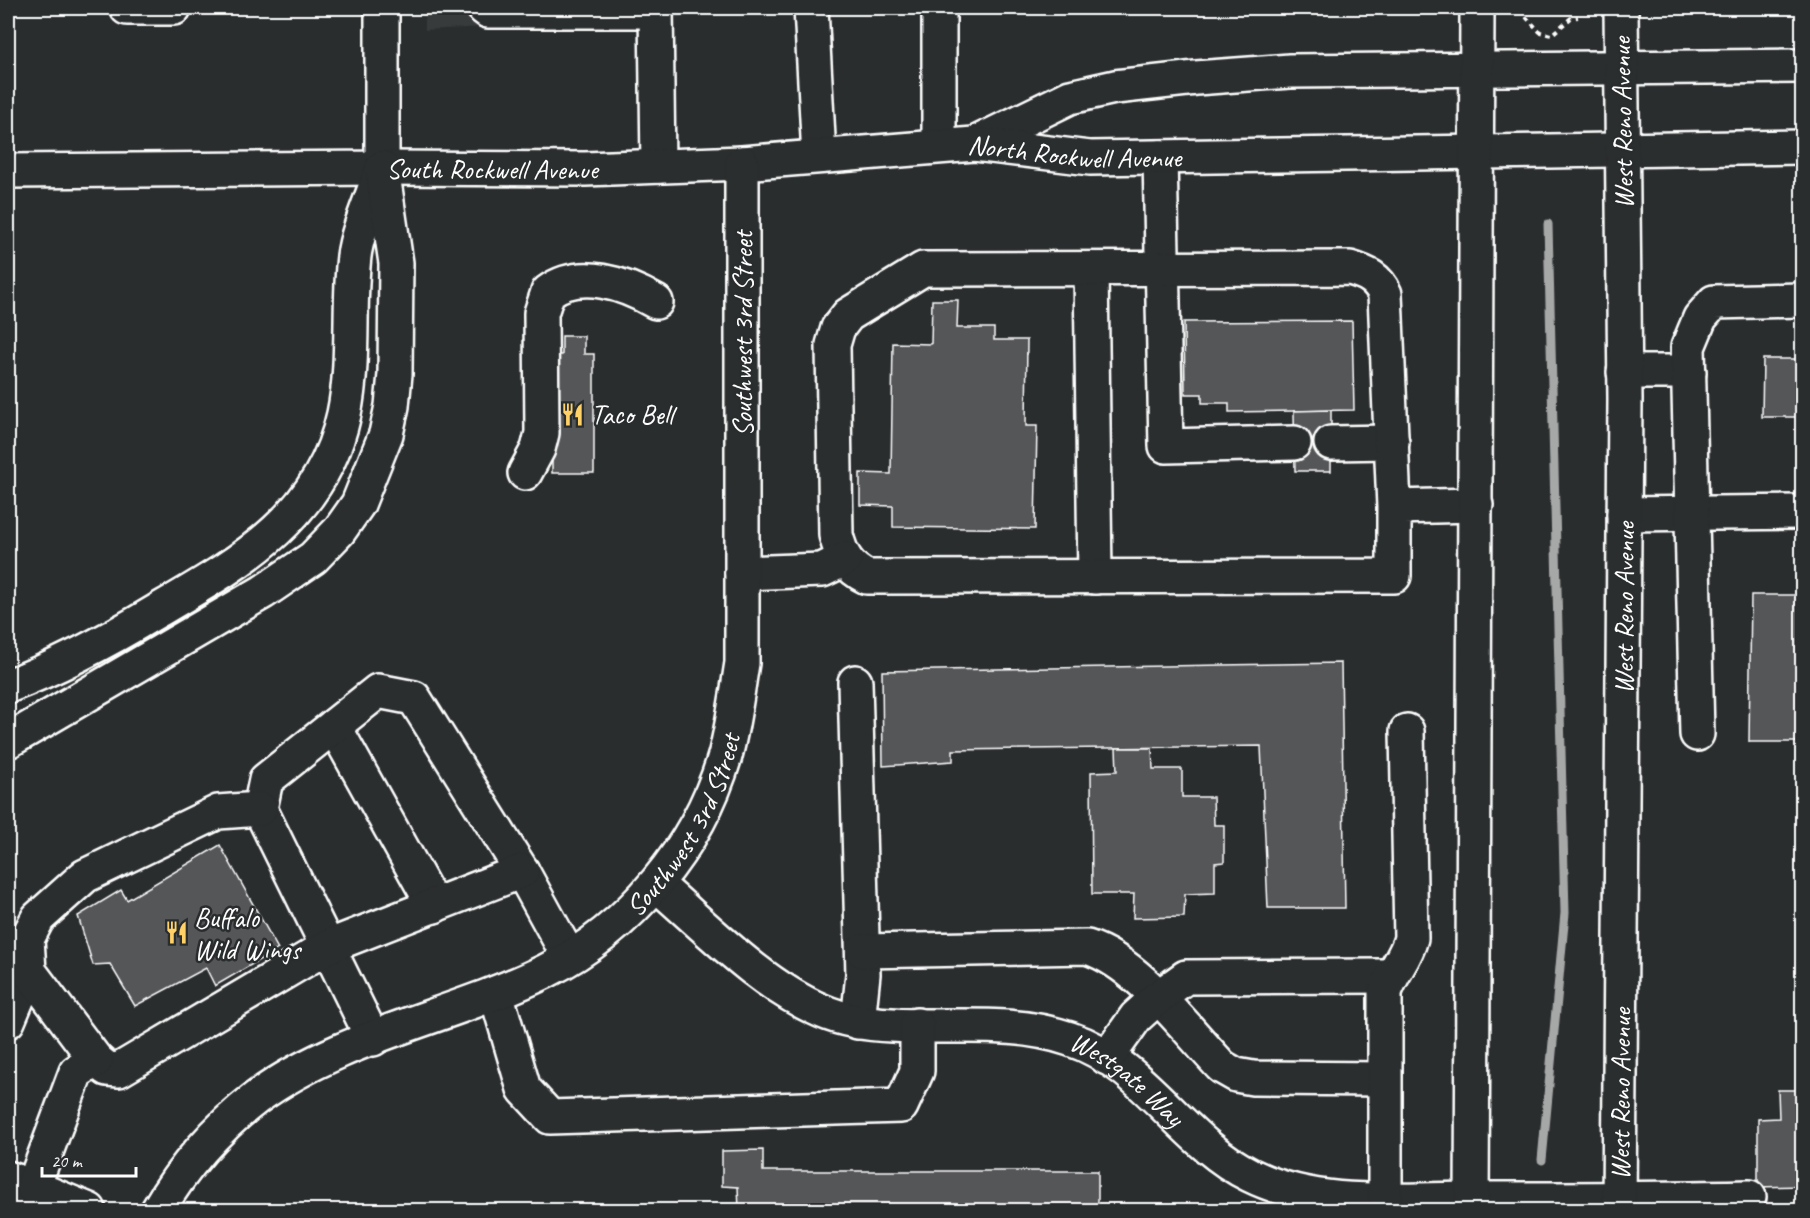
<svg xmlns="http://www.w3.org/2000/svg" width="1810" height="1218" font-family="Caveat,sans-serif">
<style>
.built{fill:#373a3b}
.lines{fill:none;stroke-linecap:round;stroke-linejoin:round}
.stream{stroke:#a6a7a7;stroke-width:9}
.building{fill:#555758;stroke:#fff;stroke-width:1.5}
.minor-casing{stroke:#fff;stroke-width:38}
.major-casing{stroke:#fff;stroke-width:38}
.highway-casing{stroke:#fff;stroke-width:38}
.path{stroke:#fff;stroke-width:4;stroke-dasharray:4.5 4.5;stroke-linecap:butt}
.minor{stroke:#2a2d2e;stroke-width:33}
.major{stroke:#2a2d2e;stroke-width:33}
.highway{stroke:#2a2d2e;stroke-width:33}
.labels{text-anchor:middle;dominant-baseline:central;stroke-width:5;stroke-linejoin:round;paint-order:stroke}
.street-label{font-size:28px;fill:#fff;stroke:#2a2d2e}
.poi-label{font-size:28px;fill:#fff;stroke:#2a2d2e;text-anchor:start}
</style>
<rect width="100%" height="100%" fill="#2a2d2e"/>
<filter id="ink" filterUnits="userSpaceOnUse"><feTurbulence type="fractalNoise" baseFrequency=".0167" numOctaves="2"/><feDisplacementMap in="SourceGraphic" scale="12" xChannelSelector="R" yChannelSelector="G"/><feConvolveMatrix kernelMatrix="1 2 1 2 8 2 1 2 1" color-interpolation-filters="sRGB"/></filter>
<g filter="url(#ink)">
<path class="built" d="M425,8h440l-440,22z"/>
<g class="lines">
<path class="stream" d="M1542,1160l23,-247 -17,-689"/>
</g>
<g class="building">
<path d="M932,300h26l-1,28h37v12h33l-1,86h11l-2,103 -142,-2v-21l-33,-1v-32l31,1 2,-131 38,1z"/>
<path d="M1352,321l2,89 -125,2v-9h-27v-9h-17l-1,-72z"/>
<path d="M562,336h22v18h10v119h-42v-118h10z"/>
<path d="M1763,359h39v58h-40z"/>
<path d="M1331,410v61h-36l-1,-60z"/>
<path d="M1751,595h51v147h-53z"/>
<path d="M1341,663l4,245h-77l-7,-162 -308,4v11l-70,5 -1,-95z"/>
<path d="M1116,748h36l1,21h29v28h31l1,28h10v37l-9,1v30l-30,1 -1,23 -51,1 1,-24h-42l-1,-122 26,-1z"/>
<path d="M220,845l58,104 -63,37 -9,-18 -71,38 -25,-42 -17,1 -15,-49 43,-26 6,10z"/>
<path d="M1778,1090h24v96l-44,1v-68l21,-1z"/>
<path d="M763,1150v21h335v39h-359l-1,-23 -16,-1v-35z"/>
</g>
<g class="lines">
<defs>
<g id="minor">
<path d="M127,8h47"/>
<path d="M484,8l4,3h168"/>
<path d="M656,8l2,158"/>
<path d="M811,8l8,148"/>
<path d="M939,146v-138"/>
<path d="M1160,157l6,289 128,-3"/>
<path d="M8,171l374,-3v-160"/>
<path d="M1091,269l4,308"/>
<path d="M1624,372h65"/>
<path d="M1331,443l61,-1"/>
<path d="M525,473l13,-24 4,-16 -1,-120 7,-21c32,-24 77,-8 108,10"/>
<path d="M1394,507l-9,-213c-7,-16 -18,-21 -35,-26l-427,1 -75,46 -10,13 -5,17 3,190c5,20 12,33 31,42l527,-1v-69l82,-2"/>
<path d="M1624,514l178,-2"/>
<path d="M742,573l80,-3 23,-11"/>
<path d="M855,682l8,292 -5,48"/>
<path d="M334,726l100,180"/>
<path d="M1697,734l-9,-387 12,-29 14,-16 88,-2"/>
<path id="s1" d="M656,884c50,43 105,101 166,127 21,9 47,13 70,14 61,4 118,-6 178,14 74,24 111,102 180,136 69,34 149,24 223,24 92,0 184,0 276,-2"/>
<path d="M863,951l224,-4c51,16 98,81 135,120l14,8 17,3 131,1"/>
<path d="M496,993l28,96 26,28 351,-11 16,-35v-46"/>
<path d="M8,1021l21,-50"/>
<path d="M373,1039l-113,-230 6,-29 112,-89 36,7 108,173 47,86"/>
<path d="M1107,1058l29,-41 21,-19 29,-21 205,-1"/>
<path d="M96,1060l11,9 12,1 208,-123 195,-76"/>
<path d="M8,1178l25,9 -9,23"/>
<path d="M1385,1201v-209c7,-20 21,-34 26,-54l-4,-207"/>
<path d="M89,1210l-56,-23 43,-115 20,-12 -67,-89 -2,-32 11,-21 47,-42 133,-64 42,-3"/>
</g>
<g id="major">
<path d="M974,144l96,-47 45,-10 81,-9 94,-7 512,-5"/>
<path id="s2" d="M382,168l203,1 157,-6 232,-19 116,14 712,-11"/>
<path id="s3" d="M158,1210c24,-42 59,-82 98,-112 85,-63 197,-81 290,-127 84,-42 152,-124 179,-215 8,-30 12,-62 17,-93v-500"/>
<path d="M1472,1210l5,-1202"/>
<path id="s4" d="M1619,1210l6,-811 -4,-391"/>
</g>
<g id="highway">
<path d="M8,686c53,-20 101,-46 149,-75 84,-49 165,-94 187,-197 11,-53 4,-106 10,-158 3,-25 18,-58 26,-82"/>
<path d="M8,741l255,-149 50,-34 26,-27 19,-27 28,-70 6,-28 3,-32 1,-111 -14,-95"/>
</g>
</defs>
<use href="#minor" class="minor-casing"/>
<use href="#major" class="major-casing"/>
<use href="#highway" class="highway-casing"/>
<path class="path" d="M1526,17l14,15 11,3 20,-17 7,-1"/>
<use href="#minor" class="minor"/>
<use href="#major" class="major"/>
<use href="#highway" class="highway"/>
</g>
</g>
<defs>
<symbol id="restaurant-bare" viewBox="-9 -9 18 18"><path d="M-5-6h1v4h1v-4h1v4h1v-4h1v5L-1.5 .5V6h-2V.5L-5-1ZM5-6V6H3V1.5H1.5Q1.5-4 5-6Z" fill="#ffd166" stroke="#2a2d2e" stroke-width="2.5" paint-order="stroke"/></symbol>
</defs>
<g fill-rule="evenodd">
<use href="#restaurant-bare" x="556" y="398" width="33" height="33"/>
<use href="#restaurant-bare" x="160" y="916" width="33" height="33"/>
</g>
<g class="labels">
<g class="street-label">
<text transform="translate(1622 123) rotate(-91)">West Reno Avenue</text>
<text stroke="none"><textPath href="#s2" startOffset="694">North Rockwell Avenue</textPath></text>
<text stroke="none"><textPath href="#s2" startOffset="110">South Rockwell Avenue</textPath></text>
<text transform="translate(742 334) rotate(-90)">Southwest 3rd Street</text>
<text stroke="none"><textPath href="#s4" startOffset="602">West Reno Avenue</textPath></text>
<text stroke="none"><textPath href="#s3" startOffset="674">Southwest 3rd Street</textPath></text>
<text stroke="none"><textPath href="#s1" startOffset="531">Westgate Way</textPath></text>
<text stroke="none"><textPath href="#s4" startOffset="116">West Reno Avenue</textPath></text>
</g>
<g class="poi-label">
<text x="591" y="414">Taco Bell</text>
<text x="194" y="917">Buffalo<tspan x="194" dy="32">Wild Wings</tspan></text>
</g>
</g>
<rect width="1810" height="1218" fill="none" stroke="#2a2d2e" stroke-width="30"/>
<rect x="15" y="15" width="1780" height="1188" fill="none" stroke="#fff" stroke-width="2" filter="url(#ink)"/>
<path d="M42 1167v9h94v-9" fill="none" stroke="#ffffff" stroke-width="3"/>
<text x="51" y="1167" font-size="18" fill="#ffffff" stroke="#2a2d2e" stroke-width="4.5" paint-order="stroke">20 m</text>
</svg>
